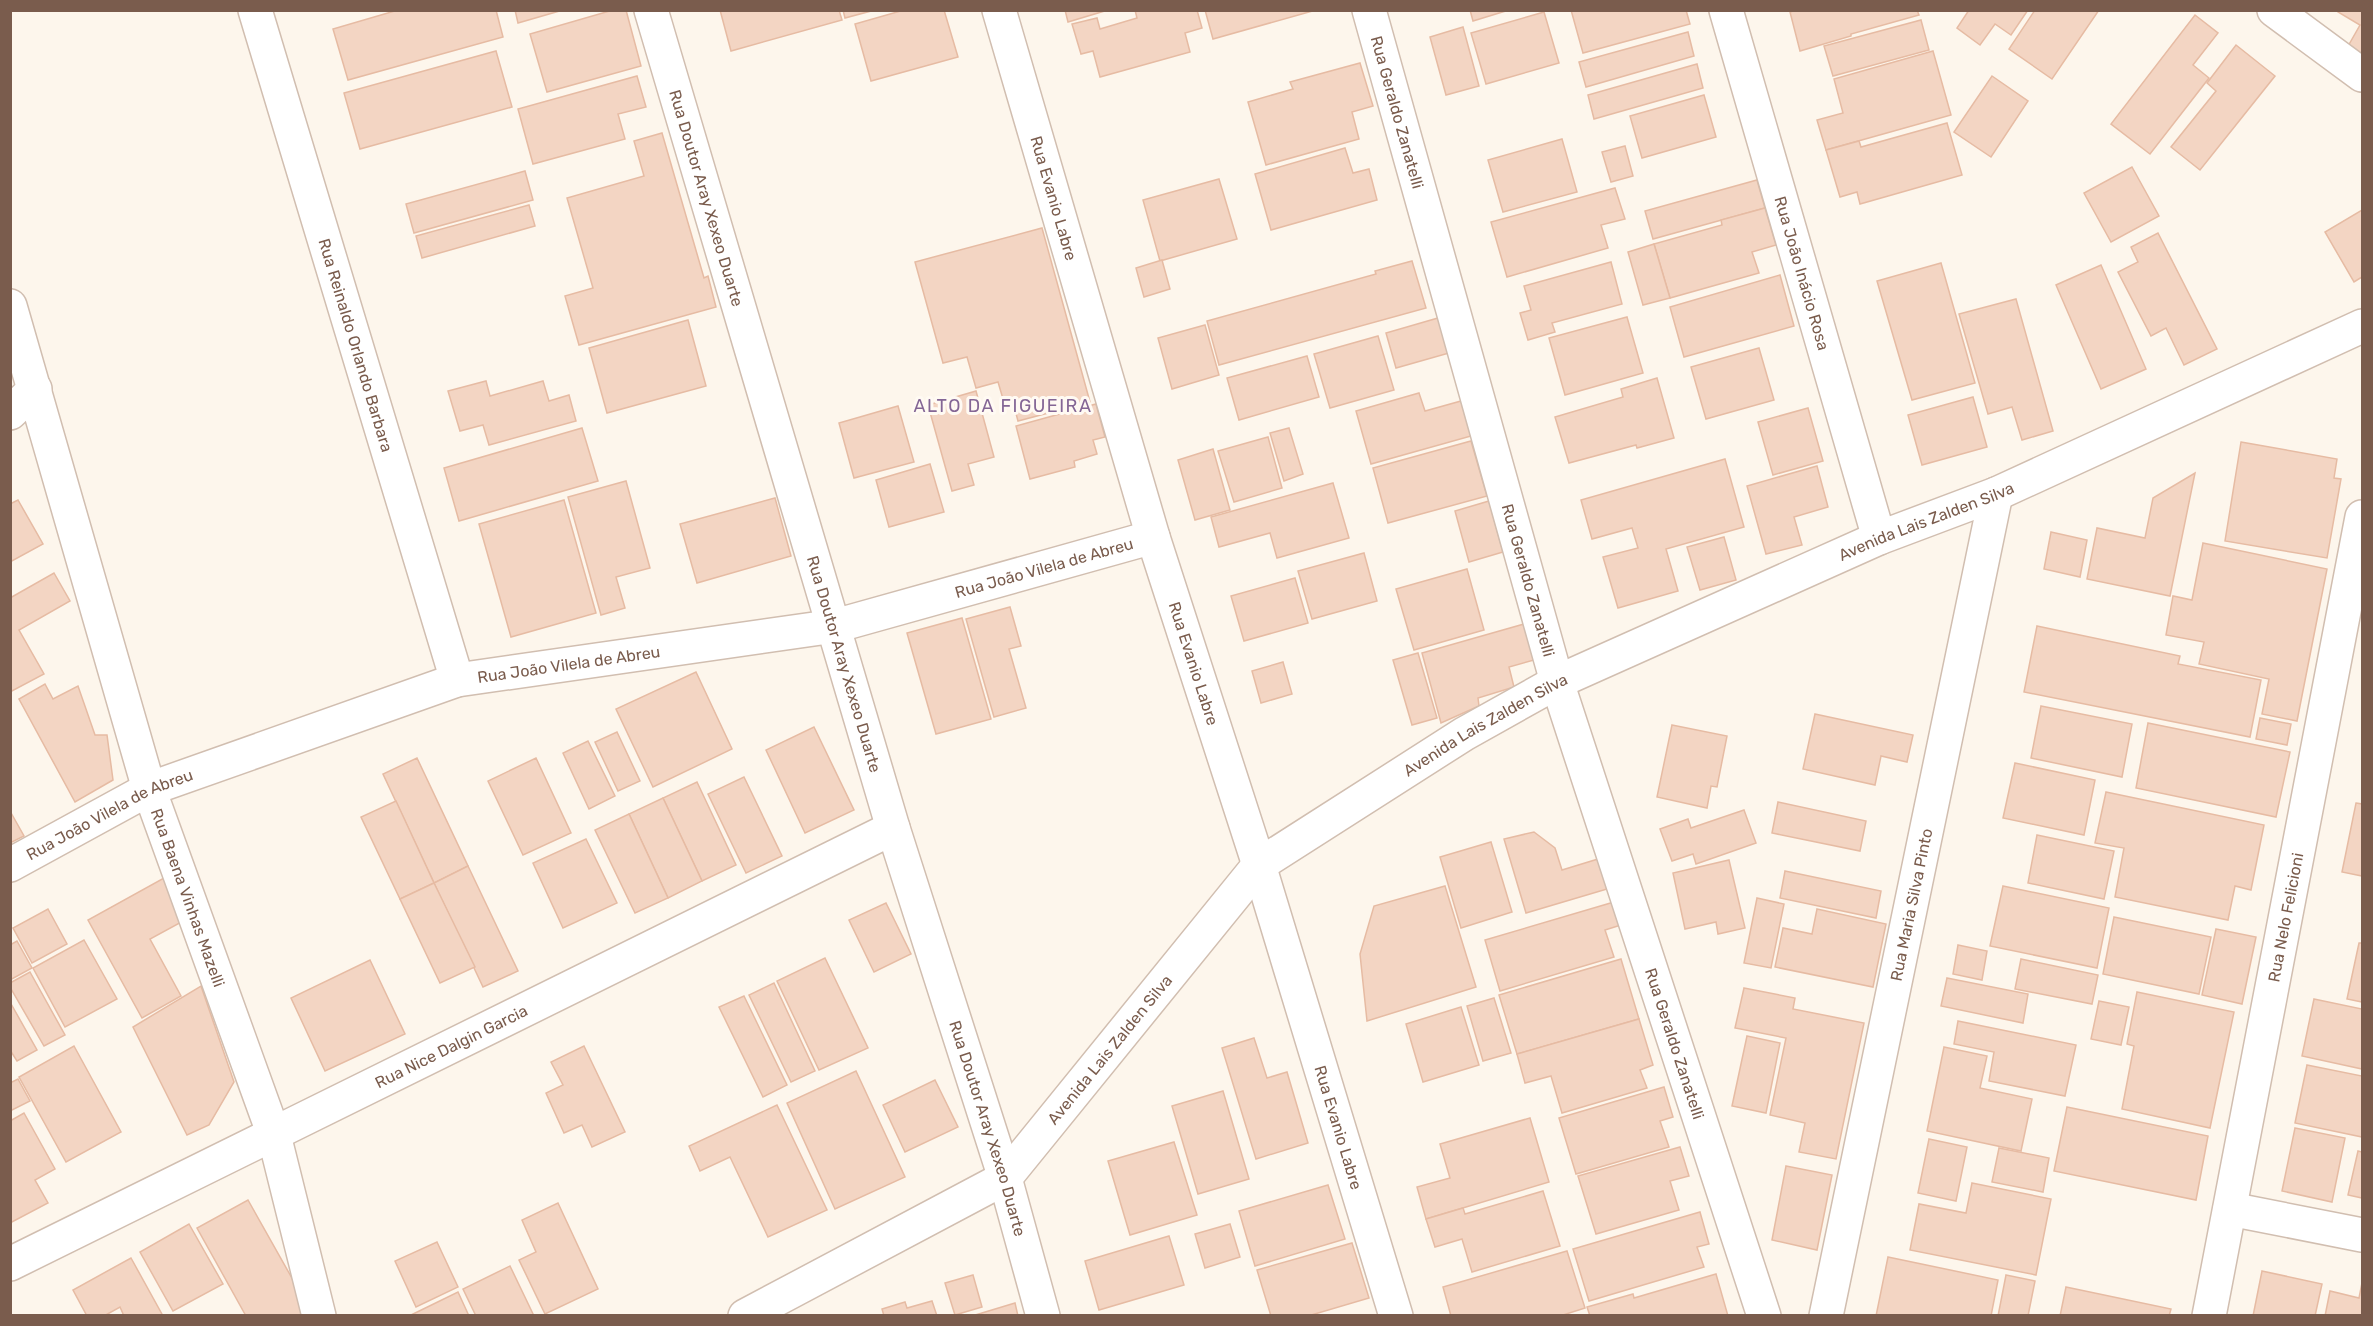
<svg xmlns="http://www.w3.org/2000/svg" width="2373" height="1326" font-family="Rubik,sans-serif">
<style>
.building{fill:#f3d5c3;stroke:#e6bba3;stroke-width:1.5}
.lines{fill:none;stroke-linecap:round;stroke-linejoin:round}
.street-casing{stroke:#d1beb0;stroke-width:36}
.street{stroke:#fff;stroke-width:33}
.labels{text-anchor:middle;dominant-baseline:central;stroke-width:6;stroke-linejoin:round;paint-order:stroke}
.street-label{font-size:16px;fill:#7a5c4d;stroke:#fffaf3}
.neighbourhood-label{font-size:18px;letter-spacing:1.5px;fill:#846695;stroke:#fffaf3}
</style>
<rect width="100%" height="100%" fill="#fdf6ec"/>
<g class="building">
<path d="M398,10h98l7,27 -155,43 -15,-51z"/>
<path d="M515,10h48l-45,13z"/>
<path d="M613,10h13l15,56 -94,26 -17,-58z"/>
<path d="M720,10h119l3,10 -111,31z"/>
<path d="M843,10h27l1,1 -26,7z"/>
<path d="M904,10h40l14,47 -87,24 -16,-57z"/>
<path d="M1065,10h43l-40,12z"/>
<path d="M1135,10h62l5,18 -17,5 5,19 -90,25 -7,-26 -12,3 -9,-30 25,-6 3,11 37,-11z"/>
<path d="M1205,10h111l-103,29z"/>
<path d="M1470,10h39l-36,11z"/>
<path d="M1571,10h115l4,14 -107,29z"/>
<path d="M1796,10h121l2,5 -68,19v2l-51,15 -10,-39z"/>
<path d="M1969,10h59l-17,25 -16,-11 -15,21 -23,-17z"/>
<path d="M2035,10h64l-47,69 -43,-30z"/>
<path d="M2339,10h23v47l-15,-9 13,-23 -22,-13z"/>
<path d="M1544,12l15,51 -73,21 -15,-51z"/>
<path d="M2195,15l23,18 -25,32 16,13 -59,76 -39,-30z"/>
<path d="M1921,20l8,30 -96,26 -9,-30z"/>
<path d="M1463,27l16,59 -33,9 -16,-58z"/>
<path d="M1688,32l6,24 -108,31 -7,-25z"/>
<path d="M2236,45l39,31 -75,94 -29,-23 45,-56 -9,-8z"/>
<path d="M496,51l16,56 -152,42 -16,-56z"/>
<path d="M1933,51l18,64 -125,35 -9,-30 26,-7 -9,-34z"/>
<path d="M1360,63l13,43 -21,6 7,27 -93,26 -18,-63 45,-13 -3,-7z"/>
<path d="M1697,64l6,24 -109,31 -6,-24z"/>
<path d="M637,76l9,31 -28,7 7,25 -92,25 -15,-55z"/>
<path d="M1992,76l36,25 -37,56 -37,-25z"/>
<path d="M1704,95l12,42 -74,21 -12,-42z"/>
<path d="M1947,123l15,52 -102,29 -3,-12 -17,5 -14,-47 33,-9 2,6z"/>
<path d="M662,133l42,145 4,-2 8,31 -137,38 -14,-49 28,-8 -26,-90 77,-22 -10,-35z"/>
<path d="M1562,139l15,53 -74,20 -15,-52z"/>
<path d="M1625,146l8,30 -22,6 -9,-30z"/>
<path d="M1345,148l8,25 16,-4 8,31 -106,30 -16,-56z"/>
<path d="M2132,167l27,49 -48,26 -27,-49z"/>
<path d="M525,171l8,29 -119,33 -8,-29z"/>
<path d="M1219,179l18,60 -77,22 -17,-61z"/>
<path d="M1757,180l8,28 -112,31 -8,-28z"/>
<path d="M1615,188l10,31 -24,6 7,23 -101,29 -16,-55z"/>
<path d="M529,205l6,21 -113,32 -6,-22z"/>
<path d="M1765,208l11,37 -24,7 7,21 -89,25 -16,-54 68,-19 -1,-5z"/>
<path d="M2362,210v67l-8,5 -29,-50z"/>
<path d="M1042,228l48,174 -72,19 -4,-15 -8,3 -8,-27 -22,6 -9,-31 -24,6 -28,-101z"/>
<path d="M2158,233l59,116 -33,16 -18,-37 -15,8 -33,-64 20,-10 -7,-15z"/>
<path d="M1654,244l16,54 -27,7 -15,-53z"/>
<path d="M1162,260l8,29 -26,8 -8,-29z"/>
<path d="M1412,261l14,47 -207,57 -12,-44 169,-47 -1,-3z"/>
<path d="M1611,262l11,42 -70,19 3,9 -27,8 -8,-27 11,-3 -7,-24z"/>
<path d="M1941,263l34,120 -63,17 -35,-119z"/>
<path d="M2101,265l45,104 -45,20 -45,-104z"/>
<path d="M1780,275l14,51 -110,31 -14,-50z"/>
<path d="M2016,299l37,132 -31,9 -10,-33 -24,7 -29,-100z"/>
<path d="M1627,317l16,56 -78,22 -16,-57z"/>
<path d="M1438,318l11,35 -53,15 -10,-35z"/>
<path d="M688,320l18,66 -99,27 -18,-65z"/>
<path d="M1205,325l14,50 -47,14 -14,-51z"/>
<path d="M1378,336l16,54 -64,18 -16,-54z"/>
<path d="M1759,348l15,52 -68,19 -15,-52z"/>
<path d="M1307,356l12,41 -80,23 -12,-42z"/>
<path d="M1657,378l17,60 -37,10 -1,-3 -67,18 -14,-46 68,-20 -2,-8z"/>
<path d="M486,381l4,15 53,-15 6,20 20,-6 7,26 -87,24 -6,-20 -23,6 -12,-40z"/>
<path d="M976,391l18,66 -26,7 6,21 -22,6 -24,-86z"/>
<path d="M1419,393l6,18 36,-10 10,35 -100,28 -15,-53z"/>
<path d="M1973,397l14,50 -65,18 -14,-50z"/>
<path d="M1096,404l9,33 -12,3 4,14 -23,7 1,6 -45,12 -14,-53z"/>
<path d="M898,406l16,56 -60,16 -15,-55z"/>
<path d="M1808,408l15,53 -50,14 -15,-53z"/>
<path d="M582,428l16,53 -139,40 -15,-53z"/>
<path d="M1289,428l14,46 -19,7 -14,-48z"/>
<path d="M1268,437l14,51 -48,14 -16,-51z"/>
<path d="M1471,441l16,55 -99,27 -15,-55z"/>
<path d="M2241,442l96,17 -3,19 7,1 -14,79 -102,-17z"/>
<path d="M1213,449l17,61 -35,10 -17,-60z"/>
<path d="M1725,459l19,68 -78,22 12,42 -60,17 -15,-51 35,-9 -6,-20 -40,11 -11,-39z"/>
<path d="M930,464l14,48 -55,15 -13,-47z"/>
<path d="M1817,466l11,41 -34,10 8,28 -36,9 -19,-68z"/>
<path d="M2195,473l-25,123 -83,-17 10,-51 48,10 8,-40z"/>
<path d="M626,481l24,87 -34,9 9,31 -24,7 -33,-118z"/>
<path d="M1333,483l16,55 -72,20 -7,-25 -51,14 -8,-30z"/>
<path d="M775,498l16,58 -94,27 -17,-59z"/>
<path d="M18,500l25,44 -33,18v-58z"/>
<path d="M564,500l32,113 -85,24 -32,-113z"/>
<path d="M1489,501l14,51 -34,10 -14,-51z"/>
<path d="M2051,532l36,8 -7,37 -36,-8z"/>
<path d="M1724,537l12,43 -36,10 -13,-43z"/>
<path d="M2203,543l124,26 -30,152 -35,-7 7,-35 -70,-15 5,-22 -38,-7 7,-39 19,4z"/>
<path d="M1364,553l13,48 -65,18 -14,-48z"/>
<path d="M1467,569l17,61 -70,20 -18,-61z"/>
<path d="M54,573l16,28 -51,29 25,44 -34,18v-94z"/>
<path d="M1295,578l13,45 -64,18 -13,-45z"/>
<path d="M1010,607l11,39 -12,3 17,59 -32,9 -28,-98z"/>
<path d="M962,618l29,101 -55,15 -29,-101z"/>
<path d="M1524,624l10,36 -25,7 5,20 -36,11 1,8 -38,17 -19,-70z"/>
<path d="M2037,626l143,30 -2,8 83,16 -11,57 -226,-45z"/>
<path d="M1418,653l19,65 -25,7 -19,-65z"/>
<path d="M1283,662l9,32 -31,9 -9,-32z"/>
<path d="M696,672l36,77 -79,38 -37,-78z"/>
<path d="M45,684l8,15 25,-13 17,49h12l6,45 -38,22 -56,-103z"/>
<path d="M2041,706l91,18 -10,53 -91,-19z"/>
<path d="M1815,714l98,21 -6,27 -26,-6 -6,29 -72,-16z"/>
<path d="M2260,718l31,6 -4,21 -31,-6z"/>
<path d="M2148,723l142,29 -14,65 -140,-29z"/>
<path d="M1672,725l55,11 -10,51 -6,-1 -4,22 -50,-11z"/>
<path d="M814,727l40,83 -49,23 -39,-83z"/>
<path d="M617,732l23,49 -22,10 -23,-49z"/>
<path d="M588,741l27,55 -26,13 -26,-56z"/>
<path d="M417,758l51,108 -34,17 -51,-109z"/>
<path d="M536,758l35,75 -48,22 -35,-74z"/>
<path d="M2015,763l80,17 -11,55 -81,-17z"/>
<path d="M744,777l38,79 -36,17 -38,-79z"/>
<path d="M697,782l39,83 -34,16 -39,-83z"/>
<path d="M2106,792l158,33 -13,65 -16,-4 -7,34 -113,-23 9,-49 -29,-5z"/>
<path d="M663,798l39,83 -34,17 -39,-84z"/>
<path d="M396,801l38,82 -34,16 -39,-82z"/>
<path d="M1778,802l88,19 -6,30 -88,-18z"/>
<path d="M2356,803l6,1v72l-20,-4z"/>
<path d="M1744,810l12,33 -60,21 -3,-10 -21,7 -12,-32 28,-10 3,9z"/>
<path d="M10,811l14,25 -14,7z"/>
<path d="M629,814l39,84 -33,15 -40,-83z"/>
<path d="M1534,832l21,16 7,22 36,-11 9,30 -81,24 -22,-74z"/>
<path d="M2037,835l77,16 -10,48 -76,-16z"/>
<path d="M586,839l31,64 -54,25 -30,-65z"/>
<path d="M1491,842l21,70 -51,16 -21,-71z"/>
<path d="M1729,860l16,68 -27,6 -2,-12 -31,7 -12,-56z"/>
<path d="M468,866l50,105 -35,16 -49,-104z"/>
<path d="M1785,871l96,20 -5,27 -96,-20z"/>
<path d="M164,878l23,41 -37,20 31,57 -39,22 -54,-98z"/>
<path d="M434,883l41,84 -35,16 -40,-84z"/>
<path d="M1445,886l31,101 -109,34 -7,-67 14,-48z"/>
<path d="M2003,886l106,22 -12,60 -107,-22z"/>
<path d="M1757,898l27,6 -13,64 -27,-5z"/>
<path d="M1614,902l7,23 -16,5 9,27 -114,34 -15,-51z"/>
<path d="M886,903l25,51 -37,18 -25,-52z"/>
<path d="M48,909l19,35 -35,19 -19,-35z"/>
<path d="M1817,909l69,15 -13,63 -98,-20 8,-39 29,6z"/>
<path d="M2114,917l97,20 -12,57 -96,-20z"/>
<path d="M2216,929l40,8 -14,67 -40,-9z"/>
<path d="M84,940l33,59 -52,28 -32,-59z"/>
<path d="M17,941l15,27 -22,12v-35z"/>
<path d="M2359,943h3v59l-15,-3z"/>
<path d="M1958,945l29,6 -5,29 -29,-6z"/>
<path d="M825,958l43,90 -49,22 -42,-89z"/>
<path d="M1621,959l18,60 -122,35 -18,-59z"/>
<path d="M2021,959l77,16 -6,29 -77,-15z"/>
<path d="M370,960l35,74 -80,37 -34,-73z"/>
<path d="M30,972l35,63 -21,11 -34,-59v-4z"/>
<path d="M1947,978l81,16 -5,29 -82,-17z"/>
<path d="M774,983l41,88 -24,11 -42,-87z"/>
<path d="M201,986l33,96 -25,43 -22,10 -54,-108z"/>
<path d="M1744,988l51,10 -2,11 71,14 -28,136 -37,-7 6,-29 -35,-8 16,-77 -51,-10z"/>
<path d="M2137,992l97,20 -24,116 -88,-19 12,-63 -7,-2z"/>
<path d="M744,996l43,89 -24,12 -44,-90z"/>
<path d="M1494,998l17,55 -28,8 -16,-55z"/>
<path d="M2314,999l48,10v60l-60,-13z"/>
<path d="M2099,1001l30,6 -8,38 -30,-6z"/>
<path d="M10,1002l27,48 -20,11 -7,-11z"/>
<path d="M1461,1007l18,58 -56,17 -17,-58z"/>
<path d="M1639,1019l14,46 -13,5 7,18 -85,25 -11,-37 -26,7 -8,-29z"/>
<path d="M1958,1021l118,24 -11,51 -76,-15 5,-29 -40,-8z"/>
<path d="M1747,1036l33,7 -14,70 -34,-7z"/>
<path d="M1254,1038l13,40 20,-6 21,71 -52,16 -34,-111z"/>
<path d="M74,1046l47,86 -55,30 -47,-85z"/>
<path d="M584,1046l41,86 -33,15 -10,-22 -18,8 -18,-40 17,-8 -12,-23z"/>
<path d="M1944,1047l43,9 -7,32 52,11 -11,52 -94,-20z"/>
<path d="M2307,1065l55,11v61l-67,-14z"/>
<path d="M856,1071l49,106 -70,32 -48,-106z"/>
<path d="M18,1079l12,22 -20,10v-28z"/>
<path d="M935,1080l23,47 -53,25 -22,-47z"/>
<path d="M1664,1087l9,30 -13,4 9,26 -93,27 -17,-56z"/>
<path d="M1223,1091l26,88 -51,15 -26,-88z"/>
<path d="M777,1105l50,105 -59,27 -38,-80 -30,14 -11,-25z"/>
<path d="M2067,1107l141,29 -12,64 -142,-29z"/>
<path d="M24,1113l31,56 -20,11 13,23 -38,20v-102z"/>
<path d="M1530,1118l19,64 -123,37 -9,-32 33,-9 -10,-34z"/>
<path d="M2295,1128l50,10 -13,64 -50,-11z"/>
<path d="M1929,1139l38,8 -11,54 -38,-8z"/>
<path d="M1174,1142l23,73 -67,20 -22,-74z"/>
<path d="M1680,1147l9,29 -19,5 9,29 -83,24 -18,-58z"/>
<path d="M1999,1148l50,10 -6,34 -51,-10z"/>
<path d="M2358,1151l4,1v46l-14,-3z"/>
<path d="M1786,1166l46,9 -15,75 -45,-10z"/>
<path d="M1972,1183l79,16 -15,76 -126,-25 9,-46 47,9z"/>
<path d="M1328,1185l17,54 -90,27 -16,-55z"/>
<path d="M1543,1191l17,55 -88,26 -10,-33 -27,8 -9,-28 37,-11 2,6z"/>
<path d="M248,1200l63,112 -6,4h-59l-49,-88z"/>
<path d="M558,1203l40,86 -53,25 -26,-54 17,-8 -14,-32z"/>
<path d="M1700,1212l9,32 -12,3 7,20 -115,34 -16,-52z"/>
<path d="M189,1224l34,60 -50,27 -33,-59z"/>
<path d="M1230,1224l10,33 -35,11 -10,-34z"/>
<path d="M1169,1236l15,49 -85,25 -14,-49z"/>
<path d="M437,1242l21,45 -42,20 -21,-46z"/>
<path d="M1352,1243l17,55 -61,18h-37l-14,-46z"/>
<path d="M1567,1251l18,57 -25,8h-109l-8,-29z"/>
<path d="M1888,1257l110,23 -7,36h-115z"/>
<path d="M131,1258l32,58h-39l-4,-9 -16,9h-17l-14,-26z"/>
<path d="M510,1266l24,50h-58l-13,-27z"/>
<path d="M2262,1271l60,13 -7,32h-62z"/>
<path d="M1716,1274l12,42h-138l-3,-9 46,-13 1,4z"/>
<path d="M973,1275l9,32 -27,8 -10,-32z"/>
<path d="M2006,1275l29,6 -7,35h-30z"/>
<path d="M2362,1283v33h-37l5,-25 29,7z"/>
<path d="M2066,1287l105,22 -2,7h-109z"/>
<path d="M458,1292l11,24h-60z"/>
<path d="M932,1301l5,15h-53l-2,-7 23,-7 2,6z"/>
<path d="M1015,1303l3,13h-46z"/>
</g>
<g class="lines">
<defs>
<g id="street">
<path id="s1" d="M255,10l202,670"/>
<path id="s2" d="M651,10l242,818 112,350 38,138"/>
<path id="s3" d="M999,10l154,527 106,328 137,451"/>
<path id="s4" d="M1369,10l188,672 207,634"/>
<path id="s5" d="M1726,10l153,528"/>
<path d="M2274,10l88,65"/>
<path id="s6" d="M10,306l139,483 125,346 45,181"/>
<path d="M10,413l25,-24"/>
<path id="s7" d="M10,865l139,-76 308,-109 378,-54 318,-89"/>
<path d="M2230,1209l132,26"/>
<path id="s8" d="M10,1264l883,-436"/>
<path id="s9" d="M745,1316l260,-138 254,-313 205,-131 93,-52 322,-144 117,-44 366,-168"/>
<path id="s10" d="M1826,1316l170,-822"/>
<path id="s11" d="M2209,1316l153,-799"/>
</g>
</defs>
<use href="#street" class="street-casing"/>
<use href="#street" class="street"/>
</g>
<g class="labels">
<g class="street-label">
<text stroke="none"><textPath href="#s4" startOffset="106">Rua Geraldo Zanatelli</textPath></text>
<text stroke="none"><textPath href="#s2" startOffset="196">Rua Doutor Aray Xexeo Duarte</textPath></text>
<text stroke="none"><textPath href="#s3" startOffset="196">Rua Evanio Labre</textPath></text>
<text stroke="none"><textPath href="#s5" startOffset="274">Rua João Inácio Rosa</textPath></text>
<text stroke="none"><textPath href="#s1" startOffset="350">Rua Reinaldo Orlando Barbara</textPath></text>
<text stroke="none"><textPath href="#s9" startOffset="1450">Avenida Lais Zalden Silva</textPath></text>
<text stroke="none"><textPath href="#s7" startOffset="1084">Rua João Vilela de Abreu</textPath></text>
<text stroke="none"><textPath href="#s4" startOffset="592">Rua Geraldo Zanatelli</textPath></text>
<text stroke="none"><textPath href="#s7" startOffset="598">Rua João Vilela de Abreu</textPath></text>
<text stroke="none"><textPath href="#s2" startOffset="682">Rua Doutor Aray Xexeo Duarte</textPath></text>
<text stroke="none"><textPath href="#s3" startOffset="682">Rua Evanio Labre</textPath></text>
<text stroke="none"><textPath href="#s9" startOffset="964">Avenida Lais Zalden Silva</textPath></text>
<text stroke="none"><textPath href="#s7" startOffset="112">Rua João Vilela de Abreu</textPath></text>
<text stroke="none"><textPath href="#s6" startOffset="618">Rua Baena Vinhas Mazelli</textPath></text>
<text stroke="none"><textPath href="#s10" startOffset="420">Rua Maria Silva Pinto</textPath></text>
<text stroke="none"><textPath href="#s11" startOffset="406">Rua Nelo Felicioni</textPath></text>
<text stroke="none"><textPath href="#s4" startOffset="1078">Rua Geraldo Zanatelli</textPath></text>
<text stroke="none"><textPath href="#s8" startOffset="492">Rua Nice Dalgin Garcia</textPath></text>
<text stroke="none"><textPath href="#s9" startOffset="460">Avenida Lais Zalden Silva</textPath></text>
<text stroke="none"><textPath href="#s2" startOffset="1168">Rua Doutor Aray Xexeo Duarte</textPath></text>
<text stroke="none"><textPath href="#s3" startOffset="1168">Rua Evanio Labre</textPath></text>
</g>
<g class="neighbourhood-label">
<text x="1003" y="406">ALTO DA FIGUEIRA</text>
</g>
</g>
<rect width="2373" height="1326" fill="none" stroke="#7a5c4d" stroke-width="24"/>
</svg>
